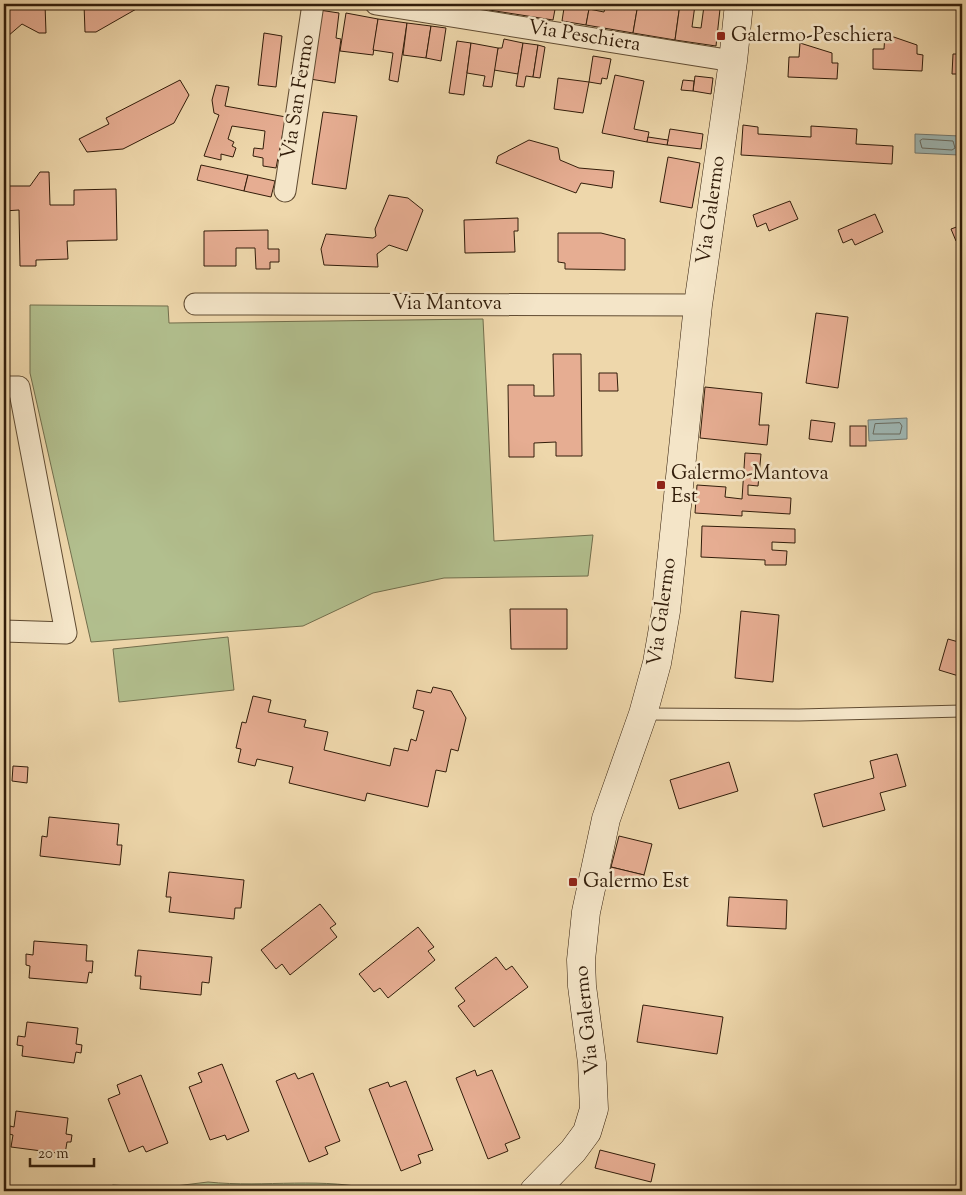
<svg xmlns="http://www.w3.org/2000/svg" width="966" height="1195" font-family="'Sorts Mill Goudy',serif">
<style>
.green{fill:#b2bf8e;stroke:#726e4c}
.water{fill:#9eb7b4;stroke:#737970}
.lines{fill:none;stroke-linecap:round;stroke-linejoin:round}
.shore{stroke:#686a5f;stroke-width:1}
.building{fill:#e6ad92;stroke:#321d0a}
.lane-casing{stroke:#614c32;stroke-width:13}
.street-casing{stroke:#614c32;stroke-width:23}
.secondary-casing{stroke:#321d0a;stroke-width:29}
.lane{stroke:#f4e5c8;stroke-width:11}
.street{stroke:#f4e5c8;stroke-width:21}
.secondary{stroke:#f4e5c8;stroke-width:28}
.poi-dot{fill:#8f2418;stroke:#f4e5c8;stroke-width:2}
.labels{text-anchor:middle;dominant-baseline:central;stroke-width:5;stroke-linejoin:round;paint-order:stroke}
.poi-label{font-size:20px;fill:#321d0a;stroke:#f4e5c8;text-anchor:start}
.street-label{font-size:20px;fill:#321d0a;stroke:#f4e5c8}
</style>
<rect width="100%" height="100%" fill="#eed7ab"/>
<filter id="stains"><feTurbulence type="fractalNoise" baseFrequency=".004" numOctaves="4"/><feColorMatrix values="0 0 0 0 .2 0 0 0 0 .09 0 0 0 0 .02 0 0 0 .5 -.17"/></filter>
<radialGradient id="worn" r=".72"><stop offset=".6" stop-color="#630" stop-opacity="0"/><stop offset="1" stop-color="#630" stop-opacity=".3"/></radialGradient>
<g class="green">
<path d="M30,305l138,1 1,17 314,-4 11,222 99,-6 -5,41 -144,2 -71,15 -70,33 -212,16 -61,-269z"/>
<path d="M228,637l6,53 -115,12 -6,-53z"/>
<path d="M208,1182c57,6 116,-6 172,9h-274v-3l7,-3 46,3z"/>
</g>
<g class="water">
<path d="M915,134l45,2 -1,19 -44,-2z"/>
<path d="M907,418v21l-38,2 -1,-21z"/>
</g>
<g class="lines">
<g class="shore">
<path d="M923,139l30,2 2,7 -3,2 -30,-2 -2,-7z"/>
<path d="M900,423l2,3 -2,8h-27l2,-10z"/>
</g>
</g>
<g class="building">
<path d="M4,4h41l1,29h-7l-17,-9 -14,12h-4z"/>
<path d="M84,4h61l-49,28h-11z"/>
<path d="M490,4h66l-3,16 -64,-10z"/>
<path d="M556,4h34l-4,21 -24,-4 2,-13 -8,-1z"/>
<path d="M606,4h32l-5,29 -47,-8 3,-16 15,3z"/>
<path d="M638,4h42l-5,36 -42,-7z"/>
<path d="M680,4l15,1 -3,22 9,1 3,-22 16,3 -4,37 -41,-6z"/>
<path d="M695,4h26l-1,5z"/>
<path d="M319,10l20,3 -3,25 5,1 -6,44 -25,-4z"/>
<path d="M346,13l32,6 -5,36 -33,-4z"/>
<path d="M378,19l29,4 -9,59 -9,-2 4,-27 -20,-3z"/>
<path d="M407,23l24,3 -5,32 -23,-3z"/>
<path d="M431,26l15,2 -5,33 -15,-3z"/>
<path d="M264,33l18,3 -6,51 -18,-2z"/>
<path d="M885,34l32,11v9l6,1 -1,16 -49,-2v-20h11z"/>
<path d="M504,39l19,4 -5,31 -24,-4 4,-22h4z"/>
<path d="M457,41l14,2 -7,52 -15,-2z"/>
<path d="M471,43l27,5 -6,39 -9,-1 2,-10 -18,-3z"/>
<path d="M523,43l15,2 -5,32 -7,-1 -2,11 -8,-1z"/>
<path d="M800,43l32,10v10h6l-1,16 -49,-2 1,-20h10z"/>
<path d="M538,45l7,2 -5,31 -7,-1z"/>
<path d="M953,54h9v20h-10z"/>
<path d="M593,56l18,3 -4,20 -5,-1 -1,6 -12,-2z"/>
<path d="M615,75l29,6 -10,48 15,3 -2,10 -45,-9z"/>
<path d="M695,76l18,2 -2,16 -18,-3z"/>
<path d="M558,78l31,4 -6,31 -29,-4z"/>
<path d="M180,80l9,15 -15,28 -51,26 -36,3 -8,-13 30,-15 -3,-6z"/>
<path d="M683,80l11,1 -1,10 -12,-1z"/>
<path d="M216,85l13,2 -4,19 61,11 -10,51 -13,-2v-8l-10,-2 1,-8 9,1 2,-18 -33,-5 -4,13 6,3 -2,4 4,2 -3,9 -12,-3v6l-17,-4 15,-41 -5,-2 -2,-13z"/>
<path d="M323,112l34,4 -11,73 -34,-5z"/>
<path d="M743,125l15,2v7l53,3v-11l46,3 -1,15 37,2 -1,18 -151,-9z"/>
<path d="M670,129l33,5 -2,15 -34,-4z"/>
<path d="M648,137l20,3 -1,5 -20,-3z"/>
<path d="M529,140l29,8 2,12 19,8 35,3 -2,17 -31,-5 -5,10 -80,-30 2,-7z"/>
<path d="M668,157l32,6 -8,45 -32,-6z"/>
<path d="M201,165l47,10 -4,16 -47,-11z"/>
<path d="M40,172h9l1,33h24v-15l42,-1 1,51 -50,1 1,18 -32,1v6h-16l-1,-56 -15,1v-25h26z"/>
<path d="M248,175l27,6 -4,16 -27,-6z"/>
<path d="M389,195l19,3 15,12 -16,41 -18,-6 -12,9 1,13 -54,-2 -3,-16 5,-15 47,4 3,-2 -1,-7z"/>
<path d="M790,201l8,18 -29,12 -3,-8 -9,4 -4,-12z"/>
<path d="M875,214l8,18 -28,13 -3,-6 -9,4 -5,-13z"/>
<path d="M518,218v13h-4l1,21 -50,1 -1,-33z"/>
<path d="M962,225v13l-6,3 -5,-12z"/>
<path d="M268,230v19h11v13h-9v7h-14l-1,-21h-19v18h-32v-35z"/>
<path d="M558,233h43l24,6v31l-60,-1v-6l-7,-1z"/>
<path d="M816,313l32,4 -10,71 -32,-5z"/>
<path d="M553,354h28l1,102h-26v-14l-22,1v14h-25l-1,-72h26v11h20z"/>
<path d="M599,373h18l1,18h-19z"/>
<path d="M705,387l57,6 -3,32h10l-2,20 -67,-7z"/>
<path d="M811,420l24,3 -3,19 -23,-3z"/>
<rect x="850" y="426" width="16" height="20"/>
<path d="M745,453l16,1 -3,32 -10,-1v10l43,3 -1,16 -48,-3v5l-47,-3 2,-28 29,2 -1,10 17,2z"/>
<path d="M702,526l93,3v14l-23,-1v8l15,1 -1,14h-21v-5l-64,-3z"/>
<path d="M510,609h57v40h-56z"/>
<path d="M741,611l38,4 -6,67 -38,-4z"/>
<path d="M948,639l14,4v34l-23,-7z"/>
<path d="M433,687l18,4 15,27 -8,33 -7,-2 -5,23 -10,-2 -8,37 -61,-14 -2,8 -76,-18 4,-16 -36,-8 -2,7 -17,-4 3,-13 -5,-1 6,-26 4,1 7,-27 18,4 -3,12 38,8 -2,7 24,5 -4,18 66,16 4,-18 14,3 3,-12 5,2 8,-30 -11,-3 4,-18 14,3z"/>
<path d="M897,754l9,32 -26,7 5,17 -62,17 -9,-33 60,-16 -4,-17z"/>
<path d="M729,762l9,29 -59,18 -9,-29z"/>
<path d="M13,766l15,1 -1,16 -15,-2z"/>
<path d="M49,817l70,7 -2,21h5l-2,20 -80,-9 2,-20 5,1z"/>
<path d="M619,836l33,8 -8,31 -33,-8z"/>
<path d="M611,867l33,8 -3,13 -33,-7z"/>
<path d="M169,872l75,8 -3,28h-6l-1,11 -65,-7 2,-15h-5z"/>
<path d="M729,897l58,3 -1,29 -59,-3z"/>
<path d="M320,904l16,20 -6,4 7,9 -47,38 -8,-11 -6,5 -15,-19z"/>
<path d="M418,927l16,20 -6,4 7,9 -47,38 -8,-10 -6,4 -15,-18z"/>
<path d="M34,941l53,4 -1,16h7l-1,12 -3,-1 -2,11 -58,-5 1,-12 -4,-1v-11l7,1z"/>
<path d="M138,950l74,7 -3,26 -7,-1 -1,13 -61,-6 1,-13h-6z"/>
<path d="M496,957l10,13 6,-4 16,21 -54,40 -16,-21 7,-5 -10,-13z"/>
<path d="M643,1005l80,12 -6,37 -80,-12z"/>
<path d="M27,1022l51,6 -2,16 6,1 -1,8 -5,-1 -2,11 -52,-7 1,-10 -6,-1 1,-9 7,1z"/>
<path d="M222,1064l27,67 -22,9 -2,-5 -15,5 -21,-53 13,-5 -4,-9z"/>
<path d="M475,1070l2,6 15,-6 28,68 -15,6 3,7 -20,8 -32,-81z"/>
<path d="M295,1073l3,6 15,-6 27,68 -15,6 3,7 -19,8 -33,-81z"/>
<path d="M141,1075l27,68 -22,9 -3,-6 -14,6 -21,-53 12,-5 -3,-9z"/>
<path d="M406,1081l27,69 -15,5 3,8 -20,8 -32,-82 19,-7 2,5z"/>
<path d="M16,1111l52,7 -2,16 6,1 -1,7h-4l-2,12 -54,-7 2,-12 -4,-1 1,-8 4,1z"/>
<path d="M600,1150l55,14 -4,18 -56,-14z"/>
</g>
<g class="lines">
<defs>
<path id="lane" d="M643,714l156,1 163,-4"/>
<g id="street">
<path d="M376,4l357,57"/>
<path d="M285,191l28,-187"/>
<path d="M195,304l503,1"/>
<path d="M4,387h15l47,246 -62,-2"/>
</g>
<path id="secondary" d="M534,1191l39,-40 14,-19 7,-23 -2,-46 -10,-77 -1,-26 5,-48 20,-93 37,-105 14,-51 9,-52 32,-306 35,-244 6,-57"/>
</defs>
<use href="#lane" class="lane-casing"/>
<use href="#street" class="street-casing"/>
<use href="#secondary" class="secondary-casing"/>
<use href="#lane" class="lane"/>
<use href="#street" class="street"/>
<use href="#secondary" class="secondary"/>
</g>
<g class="poi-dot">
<rect x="716" y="31" width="10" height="10" rx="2.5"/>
<rect x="656" y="480" width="10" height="10" rx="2.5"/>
<rect x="568" y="877" width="10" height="10" rx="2.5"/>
</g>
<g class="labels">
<g class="poi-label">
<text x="731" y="36">Galermo-Peschiera</text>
<text x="671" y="474">Galermo-Mantova<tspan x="671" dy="23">Est</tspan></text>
<text x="583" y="882">Galermo Est</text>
</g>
<g class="street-label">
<text transform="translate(584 37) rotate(9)">Via Peschiera</text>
<text transform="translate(299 97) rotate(-81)">Via San Fermo</text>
<text transform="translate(712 210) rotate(-82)">Via Galermo</text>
<text x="447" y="304">Via Mantova</text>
<text transform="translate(663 612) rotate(-82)">Via Galermo</text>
<text transform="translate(588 1020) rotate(-96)">Via Galermo</text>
</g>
</g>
<rect width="966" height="1195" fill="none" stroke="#eed7ab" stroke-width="20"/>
<rect x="5" y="5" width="956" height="1185" fill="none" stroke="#321d0a" stroke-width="2.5"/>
<rect x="10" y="10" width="946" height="1175" fill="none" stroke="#321d0a"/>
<path d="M30 1158v8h64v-8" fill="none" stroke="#321d0a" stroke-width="2.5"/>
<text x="38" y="1158" font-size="15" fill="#321d0a" stroke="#f4e5c8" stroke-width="4" paint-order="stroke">20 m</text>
<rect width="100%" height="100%" filter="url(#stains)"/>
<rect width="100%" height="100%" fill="url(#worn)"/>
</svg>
